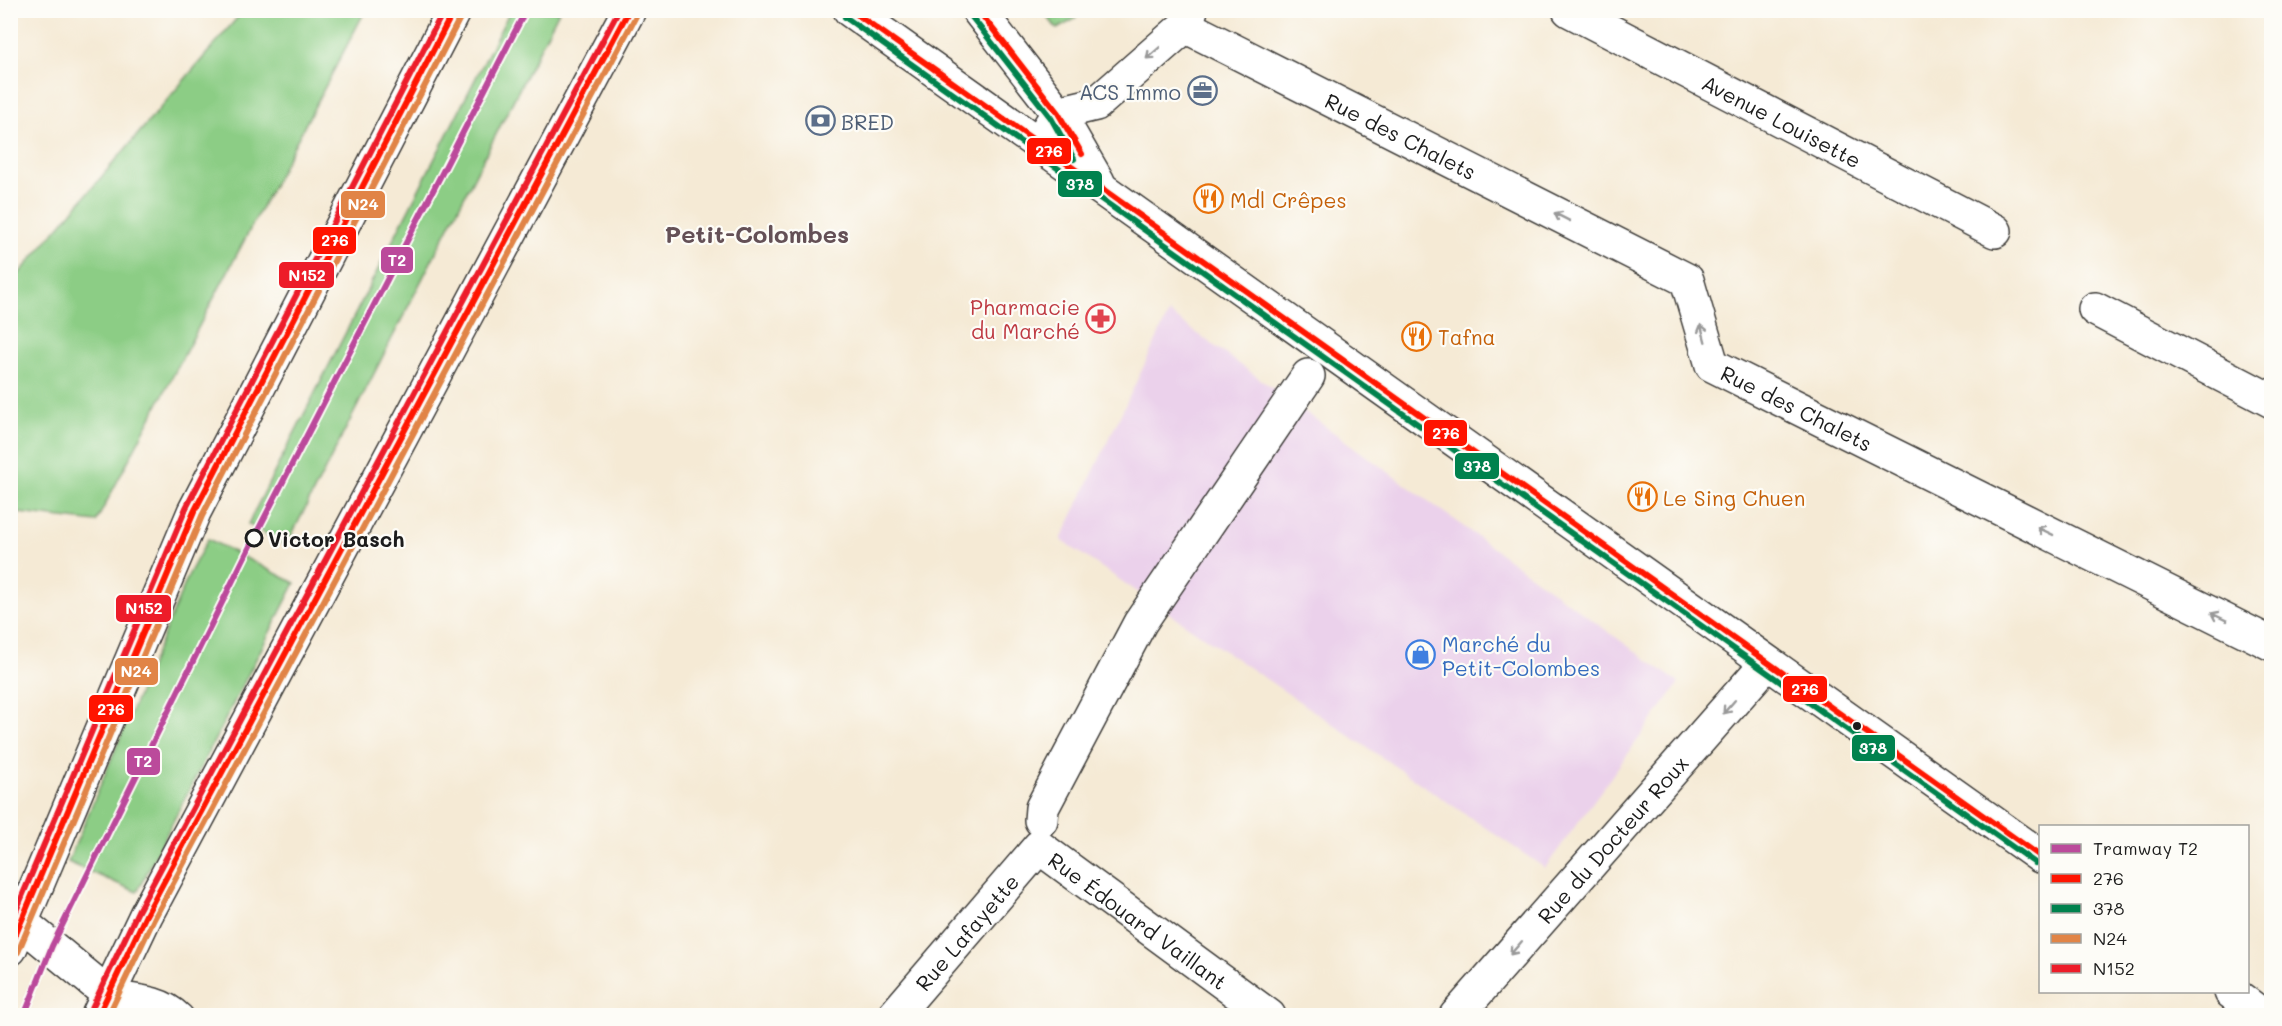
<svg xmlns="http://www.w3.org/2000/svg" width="2282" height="1026" font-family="Mali,sans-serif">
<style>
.built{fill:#ebd1eb}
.green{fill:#8ccd85;stroke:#547450;stroke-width:1.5}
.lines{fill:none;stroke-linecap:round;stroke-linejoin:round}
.lane-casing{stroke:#3d3b38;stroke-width:27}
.street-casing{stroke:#3d3b38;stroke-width:36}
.secondary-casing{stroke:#3d3b38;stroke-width:36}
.primary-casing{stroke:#3d3b38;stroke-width:36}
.lane{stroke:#fff;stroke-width:24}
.street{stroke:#fff;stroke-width:33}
.secondary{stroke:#fff;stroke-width:33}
.primary{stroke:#fff;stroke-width:33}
.bus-1-casing{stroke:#fdfcf7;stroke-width:10}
.bus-2-casing{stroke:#fdfcf7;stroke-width:10}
.bus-3-casing{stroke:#fdfcf7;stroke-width:10}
.bus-4-casing{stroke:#fdfcf7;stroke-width:10}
.bus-1{stroke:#ff1400;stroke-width:6}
.bus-2{stroke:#00824e;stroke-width:6}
.bus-3{stroke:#e18446;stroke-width:6}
.bus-4{stroke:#ed1c29;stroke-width:6}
.tram-1-casing{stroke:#fdfcf7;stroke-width:10}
.tram-1{stroke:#bb4a9b;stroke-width:6}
.oneway{stroke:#999}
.stop-dot{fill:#fdfcf7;stroke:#1c1c1c;stroke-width:3}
.bus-dot{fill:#1c1c1c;stroke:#fdfcf7;stroke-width:2}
.labels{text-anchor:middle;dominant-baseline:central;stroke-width:4.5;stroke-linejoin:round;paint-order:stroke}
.service-label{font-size:21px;fill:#4e5e75;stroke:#fdfcf7;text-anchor:end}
.street-label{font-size:21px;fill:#1c1c1c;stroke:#fdfcf7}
.food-label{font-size:21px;fill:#c56008;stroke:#fdfcf7;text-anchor:start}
.health-label{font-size:21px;fill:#be3a42;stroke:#fdfcf7;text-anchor:end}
.stop-label{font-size:21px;font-weight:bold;fill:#1c1c1c;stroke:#fdfcf7;text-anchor:start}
.shop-label{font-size:21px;fill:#366cbe;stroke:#fdfcf7;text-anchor:start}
.quarter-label{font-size:24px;font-weight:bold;fill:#645056;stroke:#fdfcf7}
.line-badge{stroke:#fdfcf7;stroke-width:2}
.badge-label{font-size:16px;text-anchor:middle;font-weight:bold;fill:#fff}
</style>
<rect width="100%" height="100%" fill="#fdfcf7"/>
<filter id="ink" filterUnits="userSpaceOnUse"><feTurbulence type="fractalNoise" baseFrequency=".0167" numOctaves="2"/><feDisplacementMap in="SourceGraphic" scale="12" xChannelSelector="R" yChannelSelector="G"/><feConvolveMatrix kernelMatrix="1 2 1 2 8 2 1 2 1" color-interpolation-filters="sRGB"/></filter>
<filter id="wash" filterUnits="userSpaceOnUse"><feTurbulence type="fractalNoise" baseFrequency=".008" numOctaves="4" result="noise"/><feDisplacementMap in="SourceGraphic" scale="24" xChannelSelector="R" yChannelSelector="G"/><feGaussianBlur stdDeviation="1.35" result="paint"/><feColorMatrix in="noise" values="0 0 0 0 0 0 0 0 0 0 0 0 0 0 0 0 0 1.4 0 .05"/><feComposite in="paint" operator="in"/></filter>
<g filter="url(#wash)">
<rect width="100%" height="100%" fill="#f5ead5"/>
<path class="built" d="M1169,313l510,370 -134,185 -484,-328z"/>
<g class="green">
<path d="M243,11h122l-269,511 -85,-10v-229z"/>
<path d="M510,11h49l-273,535 -38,-22z"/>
<path d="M1043,11h36l-4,8 -18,10z"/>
<path d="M208,539l87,44 -158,309 -69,-30 121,-288z"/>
</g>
</g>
<g filter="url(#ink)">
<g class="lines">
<defs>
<path id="lane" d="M108,993c27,4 53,3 73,23"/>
<g id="street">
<path id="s1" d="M1569,10l426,221"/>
<path id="s2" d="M1185,26l502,254 25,85 560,279"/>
<path d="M1043,137l15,-24 38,-9 89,-78 6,-16"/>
<path d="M2095,309l177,92"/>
<path d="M1041,820l1,-12 98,-185 168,-247"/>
<path d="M107,993l29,23"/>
<path id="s3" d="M894,1016l145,-169 230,169"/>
<path id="s4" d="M1456,1016l311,-353"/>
</g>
<g id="secondary">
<path d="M850,10l1190,846"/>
<path d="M978,10l80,103 40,69"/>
<path d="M2231,992l32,24"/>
</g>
<g id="primary">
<path d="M22,923l85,70"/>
<path d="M10,949l184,-437 260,-502"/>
<path d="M98,1016l48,-101 483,-905"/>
</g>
</defs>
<use href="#lane" class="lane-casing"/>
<use href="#street" class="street-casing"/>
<use href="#secondary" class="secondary-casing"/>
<use href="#primary" class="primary-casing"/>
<use href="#lane" class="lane"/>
<use href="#street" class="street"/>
<use href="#secondary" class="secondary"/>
<use href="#primary" class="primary"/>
<defs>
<g id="bus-1">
<path d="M851,10l1189,846"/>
<path d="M978,10l80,103 24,41"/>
<path d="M10,948l184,-436 260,-502"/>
<path d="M98,1016l48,-101 483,-905"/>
</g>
<g id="bus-2">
<path d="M971,16l80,102 23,41"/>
<path d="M845,17l1190,846"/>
</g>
<g id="bus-3">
<path d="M18,952l184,-436 260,-502"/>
<path d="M108,1016l46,-97 483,-905"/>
</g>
<g id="bus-4">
<path d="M10,925l176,-417 258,-498"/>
<path d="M90,1012l48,-101 481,-901"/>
</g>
</defs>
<use href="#bus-1" class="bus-1-casing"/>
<use href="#bus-2" class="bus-2-casing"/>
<use href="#bus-3" class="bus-3-casing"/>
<use href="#bus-4" class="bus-4-casing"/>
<use href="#bus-1" class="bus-1"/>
<use href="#bus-2" class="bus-2"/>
<use href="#bus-3" class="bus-3"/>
<use href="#bus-4" class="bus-4"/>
<defs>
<path id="tram-1" d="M24,1016l28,-70 202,-408 272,-528"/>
</defs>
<use href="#tram-1" class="tram-1-casing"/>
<use href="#tram-1" class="tram-1"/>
</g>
<defs><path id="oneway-shaft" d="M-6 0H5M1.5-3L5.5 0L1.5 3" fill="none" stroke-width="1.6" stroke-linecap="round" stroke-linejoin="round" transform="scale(1.5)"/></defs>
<g class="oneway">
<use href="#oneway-shaft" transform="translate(1153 53) rotate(139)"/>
<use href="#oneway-shaft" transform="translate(1562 217) rotate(-153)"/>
<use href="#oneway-shaft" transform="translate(1703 333) rotate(-105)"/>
<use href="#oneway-shaft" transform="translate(2045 531) rotate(-154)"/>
<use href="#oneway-shaft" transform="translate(2219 617) rotate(-154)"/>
<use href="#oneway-shaft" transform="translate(1729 707) rotate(131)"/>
<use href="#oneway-shaft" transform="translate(1516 948) rotate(131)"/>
</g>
</g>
<defs>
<symbol id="office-ring" viewBox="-11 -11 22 22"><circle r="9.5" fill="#fdfcf7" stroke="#5c6f8a" stroke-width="1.5"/><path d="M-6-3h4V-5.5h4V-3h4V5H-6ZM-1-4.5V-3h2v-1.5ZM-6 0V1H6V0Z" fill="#5c6f8a"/></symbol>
<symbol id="bank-ring" viewBox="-11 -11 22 22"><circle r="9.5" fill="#fdfcf7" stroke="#5c6f8a" stroke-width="1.5"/><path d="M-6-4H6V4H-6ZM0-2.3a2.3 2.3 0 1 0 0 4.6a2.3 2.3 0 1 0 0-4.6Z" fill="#5c6f8a"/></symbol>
<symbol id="restaurant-ring" viewBox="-11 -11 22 22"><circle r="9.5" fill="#fdfcf7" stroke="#e8710a" stroke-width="1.5"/><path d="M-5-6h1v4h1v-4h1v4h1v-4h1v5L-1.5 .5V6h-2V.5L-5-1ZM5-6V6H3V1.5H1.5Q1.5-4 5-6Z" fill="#e8710a"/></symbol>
<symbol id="pharmacy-ring" viewBox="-11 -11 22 22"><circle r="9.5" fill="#fdfcf7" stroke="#e0444e" stroke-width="1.5"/><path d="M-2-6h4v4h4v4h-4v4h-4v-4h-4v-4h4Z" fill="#e0444e"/></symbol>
<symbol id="shop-ring" viewBox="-11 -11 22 22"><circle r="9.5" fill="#fdfcf7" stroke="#3f7fe0" stroke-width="1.5"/><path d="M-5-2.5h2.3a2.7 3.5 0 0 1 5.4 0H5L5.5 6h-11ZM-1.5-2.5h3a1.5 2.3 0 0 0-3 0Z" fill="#3f7fe0"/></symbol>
</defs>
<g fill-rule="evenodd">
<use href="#office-ring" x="1186" y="74" width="33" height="33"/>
<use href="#bank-ring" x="804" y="104" width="33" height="33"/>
<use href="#restaurant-ring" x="1192" y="182" width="33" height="33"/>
<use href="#pharmacy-ring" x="1084" y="302" width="33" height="33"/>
<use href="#restaurant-ring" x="1400" y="320" width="33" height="33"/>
<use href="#restaurant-ring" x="1626" y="480" width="33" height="33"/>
<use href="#shop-ring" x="1404" y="638" width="33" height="33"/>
</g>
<circle class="stop-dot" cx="254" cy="538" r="8"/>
<circle class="bus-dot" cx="1857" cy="726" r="5"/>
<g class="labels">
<g class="service-label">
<text x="1181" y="91">ACS Immo</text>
<text x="841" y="121" text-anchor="start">BRED</text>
</g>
<g class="street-label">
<text stroke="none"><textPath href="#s1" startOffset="240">Avenue Louisette</textPath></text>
<text stroke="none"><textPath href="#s2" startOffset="242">Rue des Chalets</textPath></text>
<text stroke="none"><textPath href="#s2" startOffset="746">Rue des Chalets</textPath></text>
<text stroke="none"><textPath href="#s4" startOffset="236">Rue du Docteur Roux</textPath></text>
<text stroke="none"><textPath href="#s3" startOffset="346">Rue Édouard Vaillant</textPath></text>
<text stroke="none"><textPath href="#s3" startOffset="111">Rue Lafayette</textPath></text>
</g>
<g class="food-label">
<text x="1230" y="199">Mdl Crêpes</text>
<text x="1438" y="336">Tafna</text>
<text x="1663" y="497">Le Sing Chuen</text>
</g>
<g class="health-label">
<text x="1080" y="306">Pharmacie<tspan x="1080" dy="24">du Marché</tspan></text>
</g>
<g class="stop-label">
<text x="268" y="538">Victor Basch</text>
</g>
<g class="shop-label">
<text x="1442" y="643">Marché du<tspan x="1442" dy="24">Petit-Colombes</tspan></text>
</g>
<g class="quarter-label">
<text x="757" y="233">Petit-Colombes</text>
</g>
</g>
<g class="line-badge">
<rect x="1026" y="137" width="46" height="28" rx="6" fill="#ff1400"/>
<rect x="1057" y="170" width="46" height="28" rx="6" fill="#00824e"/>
<rect x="340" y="190" width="46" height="29" rx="6" fill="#e18446"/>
<rect x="312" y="226" width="45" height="29" rx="6" fill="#ff1400"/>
<rect x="380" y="246" width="34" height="28" rx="6" fill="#bb4a9b"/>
<rect x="278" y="261" width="57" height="28" rx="6" fill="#ed1c29"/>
<rect x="1423" y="419" width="45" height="28" rx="6" fill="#ff1400"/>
<rect x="1454" y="452" width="46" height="28" rx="6" fill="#00824e"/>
<rect x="115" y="594" width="57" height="29" rx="6" fill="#ed1c29"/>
<rect x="114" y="657" width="45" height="29" rx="6" fill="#e18446"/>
<rect x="1782" y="675" width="46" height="28" rx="6" fill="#ff1400"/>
<rect x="88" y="694" width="46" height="29" rx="6" fill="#ff1400"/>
<rect x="1851" y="734" width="45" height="28" rx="6" fill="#00824e"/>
<rect x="126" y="747" width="35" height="29" rx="6" fill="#bb4a9b"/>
</g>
<g class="badge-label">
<text x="1049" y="157">276</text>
<text x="1080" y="190">378</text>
<text x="363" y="210">N24</text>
<text x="335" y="246">276</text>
<text x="397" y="266">T2</text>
<text x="307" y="281">N152</text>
<text x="1446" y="439">276</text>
<text x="1477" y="472">378</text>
<text x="144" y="614">N152</text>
<text x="136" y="677">N24</text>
<text x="1805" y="695">276</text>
<text x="111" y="715">276</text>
<text x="1873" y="754">378</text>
<text x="143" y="767">T2</text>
</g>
<rect width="2282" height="1026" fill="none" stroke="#fdfcf7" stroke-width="36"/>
<rect x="2039" y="825" width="210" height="168" fill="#fdfcf7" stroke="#a3a29f" stroke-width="1.5"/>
<rect x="2051" y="844" width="30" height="9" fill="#bb4a9b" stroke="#a3a29f" stroke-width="1.5"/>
<text x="2093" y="855" font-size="18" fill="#1c1c1c">Tramway T2</text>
<rect x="2051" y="874" width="30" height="9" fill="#ff1400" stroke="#a3a29f" stroke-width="1.5"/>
<text x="2093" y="885" font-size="18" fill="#1c1c1c">276</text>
<rect x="2051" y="904" width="30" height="9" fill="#00824e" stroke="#a3a29f" stroke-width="1.5"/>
<text x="2093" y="915" font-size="18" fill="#1c1c1c">378</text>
<rect x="2051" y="934" width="30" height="9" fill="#e18446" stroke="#a3a29f" stroke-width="1.5"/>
<text x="2093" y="945" font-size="18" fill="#1c1c1c">N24</text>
<rect x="2051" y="964" width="30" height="9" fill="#ed1c29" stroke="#a3a29f" stroke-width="1.5"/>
<text x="2093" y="975" font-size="18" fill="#1c1c1c">N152</text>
</svg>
